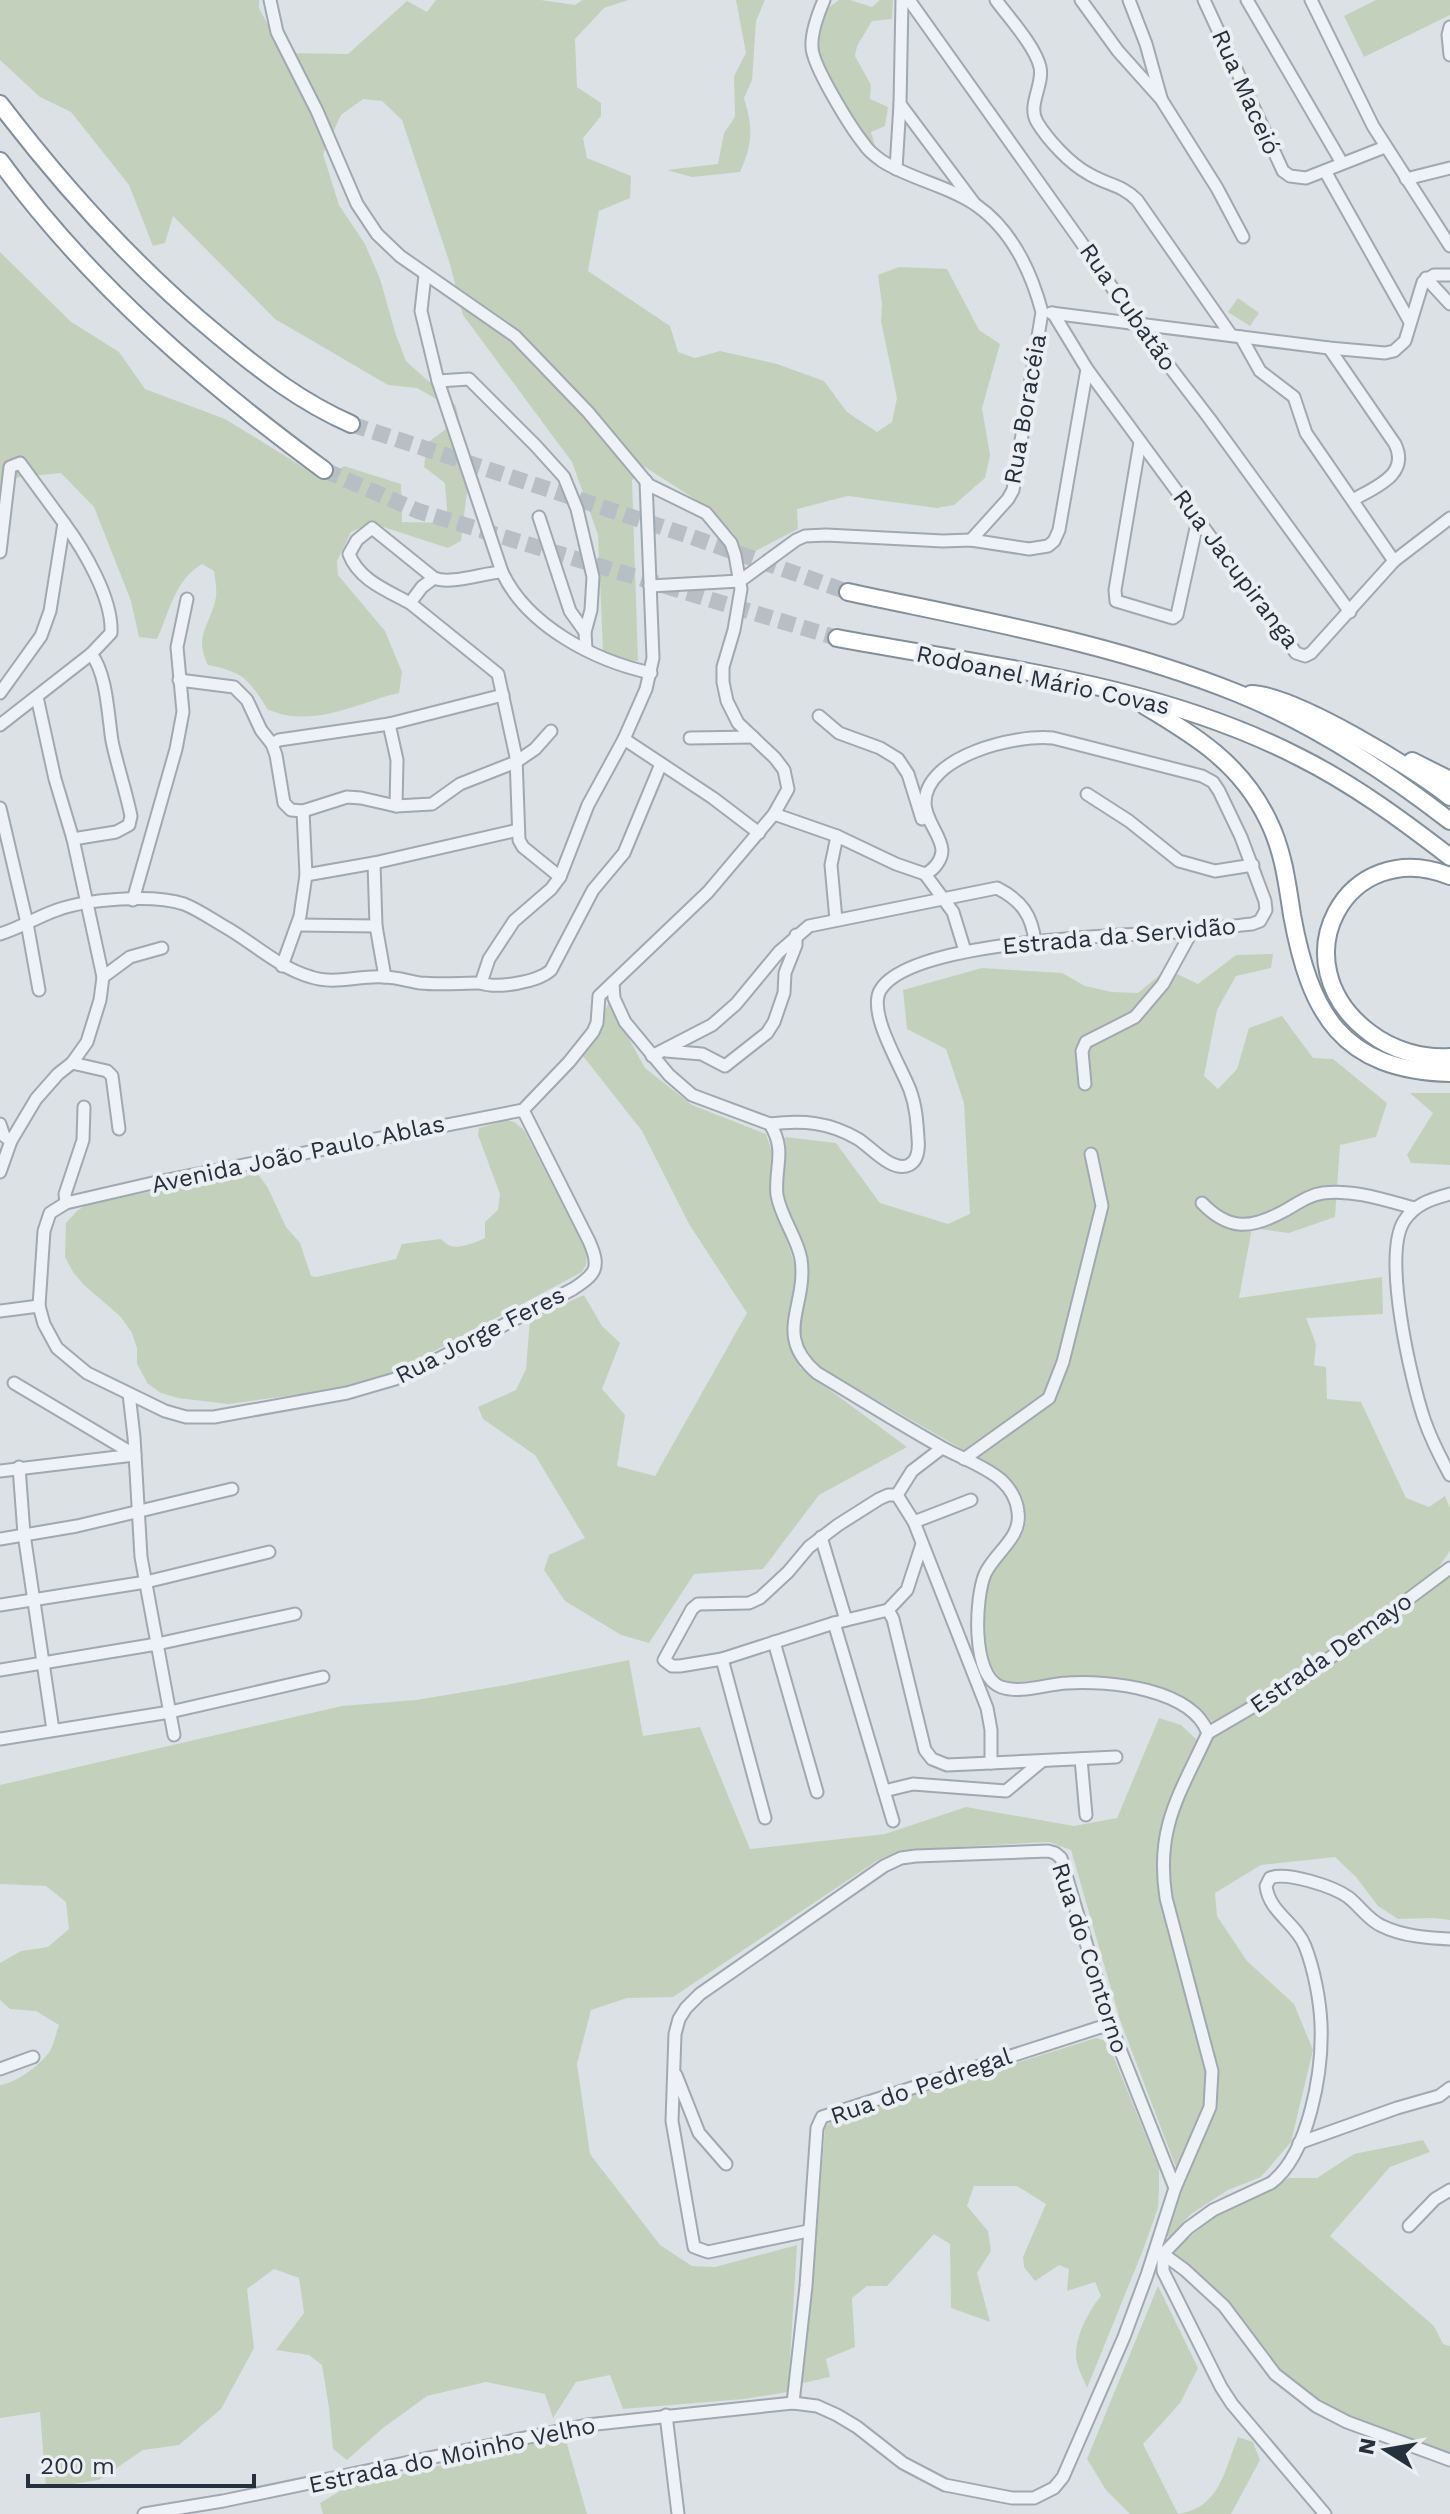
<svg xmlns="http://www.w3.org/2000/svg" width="1450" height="2514" font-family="'Work Sans',sans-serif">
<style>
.green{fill:#c3d1bc}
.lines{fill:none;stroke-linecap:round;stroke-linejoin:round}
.highway-tunnel{stroke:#b7bec4;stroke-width:16;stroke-dasharray:16 8;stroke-linecap:butt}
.minor-casing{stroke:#a1a8b0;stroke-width:15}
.highway-casing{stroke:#838f9d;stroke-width:20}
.minor{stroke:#eef1f5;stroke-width:11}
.highway{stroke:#fff;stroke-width:16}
.labels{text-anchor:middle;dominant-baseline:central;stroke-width:8;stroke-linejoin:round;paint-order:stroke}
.street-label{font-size:24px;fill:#25303d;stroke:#ebeff4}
</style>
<rect width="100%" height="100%" fill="#dce1e6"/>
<g class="green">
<path d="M0,0h259v8l24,45 65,1 59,-53 20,11 9,-12h105l34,5 7,-5h46l-24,8 -29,31 2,48 24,16v13l-18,22 4,20 44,18 -1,22 -31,13 -11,60 82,55 8,26 17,6 25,-7 57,13 47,17 23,31 30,20 15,-10 5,-24 -16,-77 1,-17 -4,-29 21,-8 48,2 32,61 21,14 -18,64 8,47 -5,23 -31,27 -17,3 -89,-12 -51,13 1,20 -58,30 -6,-25 -30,-29 -59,-38 -13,13 6,181 -18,-2 -17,-8 -5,-116 -26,-73 -109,-147 -13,-51 -48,-144 -20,-19 -19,-2 -22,16 -18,39 16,51 26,39 15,35 16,56 10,26 50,45 13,69 -8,66 -13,7 -77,-25 -20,9 -14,29 1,14 47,56 17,41 -3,21c-35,8 -69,27 -106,23 -9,0 -17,-4 -25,-6 -19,-30 -24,-38 -60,-45 -15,-30 3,-40 8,-68 1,-8 -1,-18 -2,-26l-12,-7c-28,17 -32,47 -45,75l-18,-2 -8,-36 -37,-94 -33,-34 -41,4 -20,8v-233l70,69 49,31 26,37 80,30 99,61 20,-14 57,18 1,38 46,1 -3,-40 -21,-16 3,-24 19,-14 -8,-29 -21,-12 -29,-3 -113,-66 -102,-103 -8,27 -12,3 -24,-61 -58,-73 -31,-15 -40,-37z"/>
<path d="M736,0h29l-9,21 -4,59 -8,18c9,30 9,45 -4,74l-48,5 -25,-7 51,-6 6,-31 11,-16 -1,-41 12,-23z"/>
<path d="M839,0h11l22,7 8,-7h13l-1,19 -20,2 -15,25 -2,10 16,29 -1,14 18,8 -3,19 -14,6 6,21 -10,-10 -50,-83 -1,-19 7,-29z"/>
<path d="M1376,0h74v15l-86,42 -20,-41z"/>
<path d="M1238,298l21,15 -9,13 -22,-14z"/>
<path d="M1273,954l-2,14 -35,8 -19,34 -13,66 14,13 19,-20 12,-41 33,-12 31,42 20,1 54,44 -11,34 -36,8 -5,72 -46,16 -37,-5 -13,70 143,-21 1,37 -77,4 10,26 -2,21 12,2 1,32 34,3 45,96 23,9 16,-11 5,12v43l-17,24 -130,95 -32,21 -59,31c-27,-40 -99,-48 -144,-46 -21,1 -41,7 -62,6 -27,-13 -25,-80 -15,-105 7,-15 22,-25 30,-40 13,-24 -2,-51 -21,-66l-179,-103c-6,-5 -13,-11 -17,-18 -12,-24 8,-65 3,-93 -3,-20 -18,-37 -22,-58 -4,-20 3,-41 0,-62l51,6 44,60 68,21 22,-10 -6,-111 -18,-54 -39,-20 -4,-39 79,-22 80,5 23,13 27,6 26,1 29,-24 31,15 38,-29z"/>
<path d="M609,1002l36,66 47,37 74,29 6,18 -2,36 26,81 -7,69 11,30 107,79 -88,48 -56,74 -69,5 -45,69 -28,-8 -56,-34 -21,-31 5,-15 36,-17 -50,-83 -52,-36 -5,-12 38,-17 10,-21 4,-50 54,-24 18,31 18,17 -18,46 23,26 -8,51 38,10 92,-163 -58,-89 -47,-93 -59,-75z"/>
<path d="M1410,1093h40v72l-39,-2 -4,-8 26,-42z"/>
<path d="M506,1120l8,2 10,8 63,122 -1,13 -4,7 -189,101 -47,15 -118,16 -50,-6 -17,-5 -13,-9 -11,-20v-16l-5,-15 -11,-16 -37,-32 -11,-13 -8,-15 1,-34 11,-12 13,-9 168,-28 10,14 18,39 14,16 11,33 5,1 80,-18 6,-15 38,-5c4,2 7,6 11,7 9,3 26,-4 34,-8v-16l13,-12 2,-16 -22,-59 1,-7z"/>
<path d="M1450,1575v345l-16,-2 -36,1 -20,-13 -22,-29 -21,-20 -74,8 -46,28 2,23 30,45 47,43 19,46 -22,92 -30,35 -33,13 -37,24 -21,22 -7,2c5,-16 10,-33 17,-48 17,-43 38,-71 37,-120l-46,-173 -4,-24 4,-45 7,-20 34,-71 97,-58z"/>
<path d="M629,1660l14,76 57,-9 50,122 135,-15 81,-27 108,19 43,-8 42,-100 22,7 18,17c-29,58 -49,89 -39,157l46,173 -2,33 -27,65 -57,-150 -49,-170 -22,-8 -147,8 -24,10 -205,137 -46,1 -36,12 -14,54 13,90 70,91 32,21 23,1 82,-22 -9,147 -44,7 -121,10 -13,-34 -34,7 -23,36 -8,-24 -59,-12 -59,14 -44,32 -36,32 -14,-11 -4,-41 -7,-43 -13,-10 -33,-5 28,-37 -5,-35 -25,-9 -27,20 7,59 -33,61 -42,36 -36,5 -44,30 -53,8 -6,-76 -40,6v-333c17,-2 40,-20 50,-34 4,-7 6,-18 9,-26l-23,-14 -26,-2 -10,-9v-37l21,-12 27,-4 21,-18 -3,-27 -20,-16 -46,-2v-99l342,-79 74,-6 95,-16z"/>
<path d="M1096,2038l11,3 52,127v23l-1,17 -15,42 -56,138c-3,-8 -8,-17 -10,-25 -5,-21 11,-52 24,-67l-6,-14 -28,9 2,-22 -10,-4 -24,16 -11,-14 -1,-10 23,-53 -29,-18h-43l-7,20 21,25 3,20 -14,22 13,49 -39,-14 -1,-64 -16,-10 -47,52h-20l-15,12 3,49 -29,12 4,18 -31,7 14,-104 12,-153 8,-7z"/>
<path d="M1423,2140l7,12 -40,15 -60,69 104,90 9,18 7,2v110l-117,-44 -56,-41 -67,-87 -38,-31 42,-37 75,-38h28l37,-24z"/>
<path d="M1158,2286l40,82 -18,35 -37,41 35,70c42,-6 46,-43 60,-77l15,5 7,18 -29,54h-101l-24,-24 -19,-31z"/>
<path d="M555,2439l12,5 20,70h-264l-3,-11 27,-16z"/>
</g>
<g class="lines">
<g class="highway-tunnel">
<path d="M351,424l338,112 159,56"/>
<path d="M324,470l94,41 419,127"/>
</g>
<defs>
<g id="minor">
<path d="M270,0l7,32 40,79 40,93 20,30 23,22 115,80 73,76 61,73 57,28 25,30 4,12 6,34 -7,41 -11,37v15l4,19 11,22 37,35 9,12 4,19 -14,25 -66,78 -109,104 -2,27 -4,9 -24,30 -46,48 -366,72 -91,21 -16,10 -6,18 -5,75 5,18 13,24 30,25 78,38 21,6h28l133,-24 48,-14 20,-8 158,-82c23,-15 28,-21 16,-48l-66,-131"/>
<path d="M824,0c-6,14 -13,32 -12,47 0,18 39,81 52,97 4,7 11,12 18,17 28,18 67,25 94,44 36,25 55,66 66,107l-29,178 -5,9 -37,41"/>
<path d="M909,0l170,239 58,85 72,94 141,194"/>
<path d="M996,0c13,18 39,46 44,67 4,18 -13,38 -3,55 11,18 33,42 52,52 18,11 32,10 48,26l94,135"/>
<path d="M1081,0l37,51 43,48 56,89 26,49"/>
<path d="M1129,0l17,44 15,54"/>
<path d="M1204,0l79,171 7,5 16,2 79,-31"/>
<path d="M1247,0l95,163"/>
<path d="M1311,0l62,126 77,120"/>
<path d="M1450,27l-2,8 2,20"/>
<path d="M900,104l74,99"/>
<path d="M896,169l4,-65 2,-104"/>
<path d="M1325,171l85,151"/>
<path d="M1406,179l44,-11"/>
<path d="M425,275l-4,36 17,70 31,-2 67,67 28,31 13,32 16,68 -2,33 -6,22 1,17"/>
<path d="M1426,278l24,26"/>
<path d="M1051,313l278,35 56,5 9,-2 11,-10 18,-59 11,-7h16"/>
<path d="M1053,313l34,56 209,284 9,3 6,-3 83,-92 56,-43"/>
<path d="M1241,337l19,34 34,26 12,36 88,128"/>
<path d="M1329,348l66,96c15,31 -20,43 -42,56"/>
<path d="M438,381l64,191c25,54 93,89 149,101"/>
<path d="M1140,442l-25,148 1,11 57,17 4,-3 21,-96"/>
<path d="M646,481l7,177 -7,31 -22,50 -36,66 -28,72 -9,12 -37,32 -25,38 -8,24c16,6 57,-1 70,-13l42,-80 31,-37 37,-89"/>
<path d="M539,517l31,94 15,21"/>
<path d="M0,552l10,-85 10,-4 44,60 -14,88 -9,25 -41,57"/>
<path d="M434,578l-12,9 -12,16 88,71 18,83 3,83 4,7 37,30"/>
<path d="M650,586l90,-5 56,-41 9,-4 21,-1 117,6 28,-1 58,9 19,-3 6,-5 5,-11 28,-161"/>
<path d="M410,603c-24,-13 -51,-23 -61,-49l8,-14 15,-12 62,50c17,7 48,-5 68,-6"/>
<path d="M179,680l55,7 13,13 14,30 11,14 4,11 8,48 7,7 12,1 44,-14 14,1 35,8 36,-2 28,-20 56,-22 19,-13 16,-18"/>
<path d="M819,716l20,17 41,15 18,11 10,15 14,45"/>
<path d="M389,724l8,36 -1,46"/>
<path d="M0,725l91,-71 20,-21c2,-34 -27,-83 -47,-110"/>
<path d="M690,738l63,-1"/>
<path d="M624,739l89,59 46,35"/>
<path d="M272,744l7,-4 110,-16 114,-29"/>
<path d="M1087,794l42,27 50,40 36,10 38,-6"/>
<path d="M0,808l27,115 12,67"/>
<path d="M73,839l43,-7 13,-7 2,-9c-5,-25 -14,-51 -19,-75 -4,-25 -5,-68 -21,-87"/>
<path d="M374,863l2,63 9,51"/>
<path d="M925,874l28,38 12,39"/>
<path d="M306,875l68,-12 144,-33"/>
<path d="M133,900l43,-151 7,-37 -6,-65 10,-48"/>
<path d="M836,920l-5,-55 6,-29"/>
<path d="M298,925l78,1"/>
<path d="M0,934c20,-6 37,-17 57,-24 30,-11 96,-16 127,-6 15,6 29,16 43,24 29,17 51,39 84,49 24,8 48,-2 73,0 12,0 24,4 36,6 20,2 41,0 61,0"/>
<path d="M282,966l18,-50 6,-41 -3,-64"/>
<path d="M103,977l27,-20 32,-9"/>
<path d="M613,983l1,15 11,24 44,53 23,20 78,29c17,27 4,44 7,71 4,23 20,42 24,64 7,47 -29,76 16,114 42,25 83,51 126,75 18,10 42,18 58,32 9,8 16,20 17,32 4,26 -23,40 -33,62 -10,24 -14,102 16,113 20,7 45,-3 66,-4 42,-3 125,6 141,50"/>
<path d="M666,1051l36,3 23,12 42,-33 7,-11 10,-29 1,-20 11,-28v-10"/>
<path d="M652,1056l60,-31 24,-21 43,-52 30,-26 188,-38c24,12 35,27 38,54"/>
<path d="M72,1063l35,8 5,5 7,53"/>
<path d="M1085,1084l-3,-33 4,-9 49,-25 28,-33 29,-53"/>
<path d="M0,1124l4,12 7,5"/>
<path d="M770,1124c33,-4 59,-2 88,15 13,8 34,34 51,26 10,-5 10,-17 9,-27 -1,-16 -2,-32 -8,-48 -9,-24 -44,-79 -29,-101 34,-51 249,-53 311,-58 20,-2 40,-5 60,-7l8,-3 6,-11 -1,-9 -24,-64 -22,-46 -6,-9 -11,-6 -149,-38c-37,-4 -128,18 -128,65 0,17 16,32 17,47 0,10 -8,20 -17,24l-29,-10 -59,-28 -63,-22"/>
<path d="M0,1172l11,-31 25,-42 22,-25 14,-11 15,-21 13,-42 3,-23 -30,-138 -18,-60 -18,-82"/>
<path d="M1450,1194c-19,5 -35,10 -46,27 -22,35 7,159 20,198 7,20 16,38 26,56"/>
<path d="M66,1203l-1,-9 18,-54 1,-33"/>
<path d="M1202,1203c27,28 49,26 82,8 13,-7 24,-16 39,-18 30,-4 62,7 91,15"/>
<path d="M0,1311l39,-5"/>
<path d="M14,1383l121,72"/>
<path d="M129,1394l5,43 7,120 33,178"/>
<path d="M964,1459l85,-61 14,-36 39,-156 -11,-52"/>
<path d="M19,1467l5,67 29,196"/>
<path d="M0,1471l134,-16"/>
<path d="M897,1495h-9l-9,4 -41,26 -29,22 -21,25 -28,26 -11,5 -51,1 -6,5 -28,51 8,6h8l42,-7 112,-36 54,-13 19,-20 15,-46"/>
<path d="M897,1495l17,27 73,186 4,22v33"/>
<path d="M897,1495l15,-24 30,-23"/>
<path d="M914,1522l57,-22"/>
<path d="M821,1537l25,83"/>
<path d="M0,1539l77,-13 155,-37"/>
<path d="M0,1605l146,-23 123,-30"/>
<path d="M888,1610l5,9 32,131 7,9 15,6 169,-8"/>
<path d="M834,1623l59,198"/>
<path d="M774,1642l43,150"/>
<path d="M722,1659l43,159"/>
<path d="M0,1670l157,-26 138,-30"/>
<path d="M1208,1733l99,-58 143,-107"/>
<path d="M0,1739l170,-27 153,-35"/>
<path d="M1081,1759l5,56"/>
<path d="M884,1791l29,-7 93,7 36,-30"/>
<path d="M0,2069l33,-12"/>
<path d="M676,2075l23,58 27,31"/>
<path d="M1299,2143l98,-35 42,-12 11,-8"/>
<path d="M1409,2226l26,-27 15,-9"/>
<path d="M808,2231l-100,21 -14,-5 -22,-126 3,-87 4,-15 7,-11 14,-14 184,-128 17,-8 15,-2 132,-5 7,2 6,5 49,166 65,164"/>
<path d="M1159,2251l26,19 39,36 51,68 41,32 31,16 103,38"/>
<path d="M793,2403l13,-117 11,-158 5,-11 288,-93"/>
<path d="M666,2415l12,99"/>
<path d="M144,2514l79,-13 364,-76 206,-22 24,3 20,9 20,12 46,36 42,22 67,13h22l20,-10 9,-11 61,-140 23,-62 28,-87 35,-81 2,-36 -46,-173c-11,-71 14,-104 42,-165"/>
<path d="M1325,2514l-93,-110 -11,-17 -58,-116v-17l25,-26 25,-18 58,-27c38,-29 52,-112 50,-159 -1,-24 -7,-55 -16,-78 -9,-23 -36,-34 -39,-60l4,-8c17,-7 64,9 78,19 12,9 20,23 34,29 20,10 46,12 68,13"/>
</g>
<g id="highway">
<path d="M0,104c65,85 136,164 219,232 42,35 82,66 132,88"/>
<path d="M0,161c89,122 203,220 324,309"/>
<path d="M848,592c130,28 265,51 389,101 77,31 147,77 213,128"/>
<path d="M837,638c155,29 320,46 462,119 54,27 103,63 151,100"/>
<path d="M1251,694c43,1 163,74 199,103"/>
<path d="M1145,706c52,31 96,58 123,114 15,30 19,62 24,95 18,98 49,155 158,158"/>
<path d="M1412,761l38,19"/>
<path d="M1450,876c-103,-42 -174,87 -80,157 22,17 52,26 80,24"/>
</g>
</defs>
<use href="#minor" class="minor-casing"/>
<use href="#highway" class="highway-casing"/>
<use href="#minor" class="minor"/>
<use href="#highway" class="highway"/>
</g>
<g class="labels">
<g class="street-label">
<text transform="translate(1246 92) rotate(66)">Rua Maceió</text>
<text transform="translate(1128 307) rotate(55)">Rua Cubatão</text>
<text transform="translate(1025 409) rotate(-80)">Rua Boracéia</text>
<text transform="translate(1236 569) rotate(53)">Rua Jacupiranga</text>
<text transform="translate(1043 680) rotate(12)">Rodoanel Mário Covas</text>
<text transform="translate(1119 936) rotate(-5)">Estrada da Servidão</text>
<text transform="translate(298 1154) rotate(-12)">Avenida João Paulo Ablas</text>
<text transform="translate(480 1335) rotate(-27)">Rua Jorge Feres</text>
<text transform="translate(1331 1653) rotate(-35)">Estrada Demayo</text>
<text transform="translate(1090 1958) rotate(72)">Rua do Contorno</text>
<text transform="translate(921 2086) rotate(-19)">Rua do Pedregal</text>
<text transform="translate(452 2455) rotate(-12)">Estrada do Moinho Velho</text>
</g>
</g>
<g transform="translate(1386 2450) rotate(281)" stroke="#ebeff4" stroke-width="6" paint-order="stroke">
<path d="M0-6L14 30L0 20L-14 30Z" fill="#25303d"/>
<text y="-12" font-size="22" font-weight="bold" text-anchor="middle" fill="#25303d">N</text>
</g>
<path d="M28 2474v12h226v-12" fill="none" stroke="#25303d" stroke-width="4"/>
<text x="40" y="2474" font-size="24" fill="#25303d" stroke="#ebeff4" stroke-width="6" paint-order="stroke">200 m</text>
</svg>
